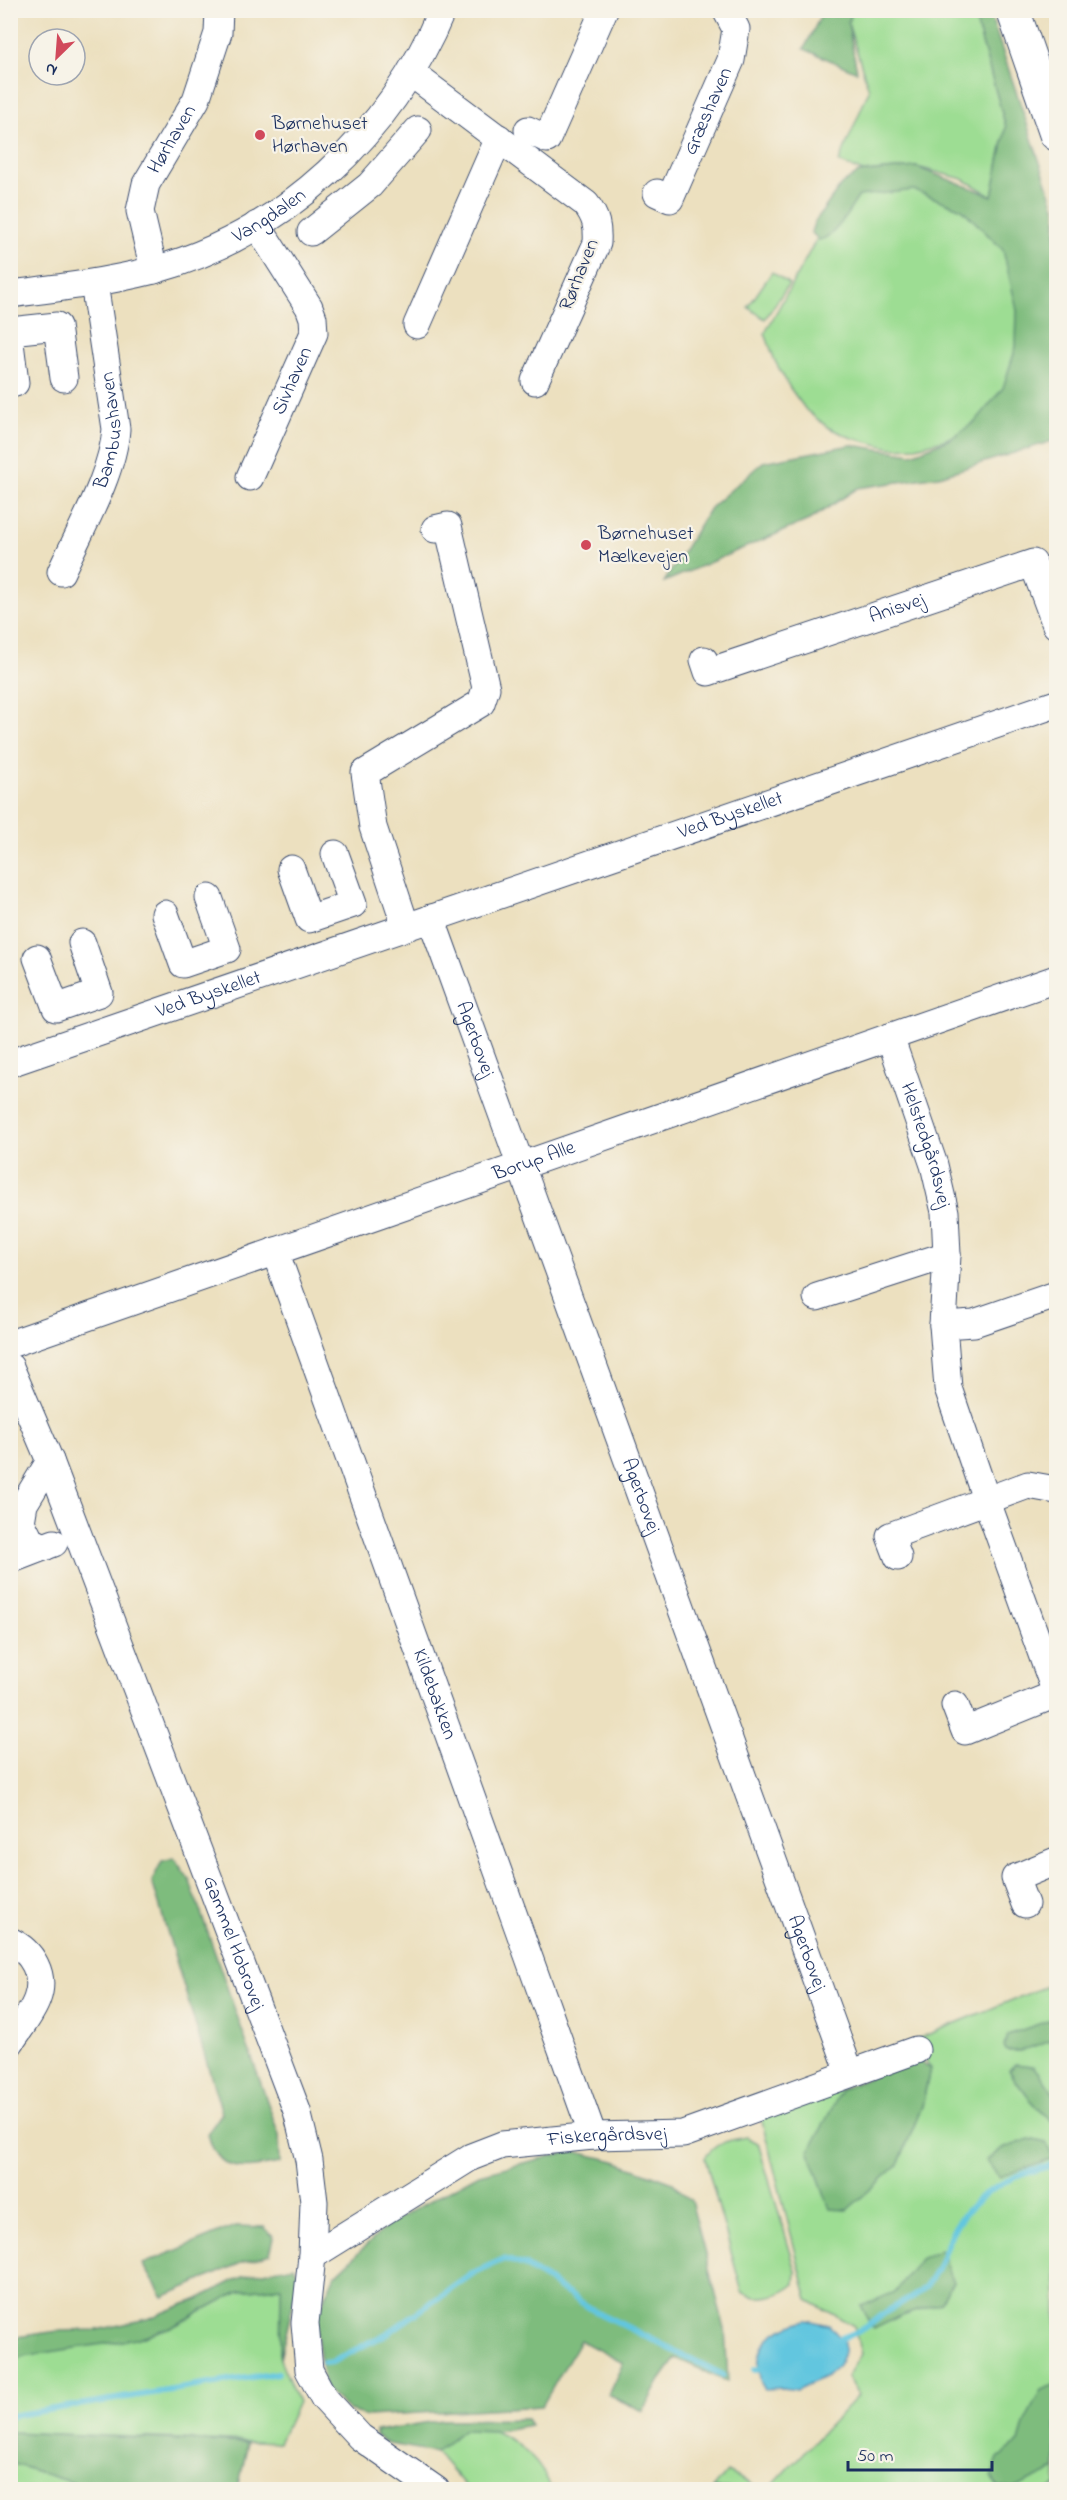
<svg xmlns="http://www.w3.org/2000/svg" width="1067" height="2500" font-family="'Indie Flower',sans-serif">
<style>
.green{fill:#9ddd93;stroke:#5c8678;stroke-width:1.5}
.forest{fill:#7ebc7d;stroke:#4c766e;stroke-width:1.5}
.water{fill:#62c6df;stroke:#3e7a9e;stroke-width:1.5}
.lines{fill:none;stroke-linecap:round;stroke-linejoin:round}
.stream{stroke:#62c6df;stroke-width:6}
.minor-casing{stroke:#3a4a6d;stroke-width:29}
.major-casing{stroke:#3a4a6d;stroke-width:35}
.minor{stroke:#fff;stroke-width:27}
.major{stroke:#fff;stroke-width:33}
.poi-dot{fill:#d1495b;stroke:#f7f3e8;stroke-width:2}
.labels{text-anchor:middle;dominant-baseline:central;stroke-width:4.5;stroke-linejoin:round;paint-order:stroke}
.street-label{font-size:20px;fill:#1b2f5e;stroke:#f7f3e8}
.poi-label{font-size:20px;fill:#1b2f5e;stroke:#f7f3e8;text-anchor:start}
</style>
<rect width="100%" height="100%" fill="#f7f3e8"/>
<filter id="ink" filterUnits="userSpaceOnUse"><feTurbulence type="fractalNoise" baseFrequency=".0167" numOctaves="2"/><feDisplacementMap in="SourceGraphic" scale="12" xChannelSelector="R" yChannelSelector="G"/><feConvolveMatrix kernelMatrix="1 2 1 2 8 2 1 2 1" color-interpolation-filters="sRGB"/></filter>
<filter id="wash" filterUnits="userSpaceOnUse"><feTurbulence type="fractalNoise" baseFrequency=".008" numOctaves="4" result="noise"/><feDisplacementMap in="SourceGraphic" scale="24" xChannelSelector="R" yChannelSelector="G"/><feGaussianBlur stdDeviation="1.35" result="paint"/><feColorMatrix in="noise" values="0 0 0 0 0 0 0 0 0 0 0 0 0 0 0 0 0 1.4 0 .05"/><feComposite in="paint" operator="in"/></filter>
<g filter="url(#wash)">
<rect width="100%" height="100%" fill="#ece0bf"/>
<g class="green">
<path d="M853,11h120l33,116 -14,69 -29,-17 -46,-12 -54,5 -24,-10 30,-72 -21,-67z"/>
<path d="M904,181l56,17 62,69 -7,110 -43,50 -28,13 -28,7 -25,1 -39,-10 -23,-10 -23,-18 -16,-22 -15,-27 -10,-28 55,-100 27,-43z"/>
<path d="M772,272l17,12 -24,35 -17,-12z"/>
<path d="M1056,1982v504l-7,4 -280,-1 89,-94 -11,-18 14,-23 -7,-28 -46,-26 -47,-182 81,-29 56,76 24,-59 8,-37 -13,-30z"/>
<path d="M747,2137l11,6 38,128 -1,13c-14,12 -37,18 -53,8l-37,-134c10,-16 24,-18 42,-21z"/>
<path d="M282,2287l-2,72 18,43 -19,41 -268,-11 -1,-69 13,-7 151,-30 65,-35z"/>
<path d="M463,2430c10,0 25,-2 33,2 23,10 48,33 55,57h-83l-32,-37z"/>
<path d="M11,2463l81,26h-81z"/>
<path d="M727,2472l33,17h-47z"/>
</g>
<g class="forest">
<path d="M823,11h30l-5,12 9,49 -53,-23z"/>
<path d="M973,11h16l67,199v230l-117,36 -81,12 -49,32 -145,62 46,-74 53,-46 88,-17 61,9 38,-15 26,-18 27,-33 13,-41 1,-37 -14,-60 -41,-41 -48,-19 -55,6c-10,14 -23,41 -40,44l-8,-8 3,-9 27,-38 17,-12 58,-6 76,29 14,-69z"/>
<path d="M174,1858l15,21 90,256 1,28c-35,6 -63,13 -72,-30l14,-20 -70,-232 10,-20z"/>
<path d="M1056,2018v20l-35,13h-14l-3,-4 3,-12z"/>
<path d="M918,2058l12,11 -8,37 -24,59 -51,45 -17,-1 -21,-57 33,-63z"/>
<path d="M1015,2064l18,2c12,15 34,37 20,56 -18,-15 -32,-32 -44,-52z"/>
<path d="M1029,2139l17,4 8,16 -55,18 -13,-17 19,-12z"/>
<path d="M572,2151l43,10 58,22 18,18 34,128 3,53 -52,-24 -16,22 -17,31 -35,-16 15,-32 -43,-23 -38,66 -175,10 -18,-5 -24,-22 -10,-68 20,-46 55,-52 89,-49z"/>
<path d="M235,2226l29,1 10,10 -4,17 -29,9 -78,34 -20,-33z"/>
<path d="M940,2249l13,33 -13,21 -38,12 -28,14 -13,-23 34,-14 25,-33z"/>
<path d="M294,2266l5,12 -19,81 1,-72 -42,4 -65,35 -38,13 -113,17 -12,7 -1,-25 48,-7 39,-1 50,-11 51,-20 45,-23z"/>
<path d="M1056,2384v85l-43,20 -15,-2 -7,-10 7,-18 21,-17 6,-21 16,-31z"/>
<path d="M527,2419l4,6 -36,6 -32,-1 -27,22 -47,-8 -13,-8v-5l66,-11z"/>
<path d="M11,2432l237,11 -10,46h-146l-81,-26z"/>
</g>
<path class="water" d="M807,2320l22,5 15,17v10l-5,13 -11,10 -31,15 -14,-2 -18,1c-5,-5 -5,-10 -6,-17 -4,-33 19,-44 48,-52z"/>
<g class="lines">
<g class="stream">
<path d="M834,2341c12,-5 24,-8 34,-15 7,-4 12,-10 18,-14 14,-9 28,-13 39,-25 14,-16 18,-36 27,-54 20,-39 62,-60 104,-68"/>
<path d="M324,2363l8,-1 56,-29 87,-61 29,-13 20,6 69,45 130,65"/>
<path d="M755,2370l11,-3"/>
<path d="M10,2416l268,-43"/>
</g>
</g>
</g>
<g filter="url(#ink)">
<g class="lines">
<defs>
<g id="minor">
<path d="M411,73l175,131c10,13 12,23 11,39l-62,138"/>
<path d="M528,130l19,9 57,-129"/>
<path id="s1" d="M657,193l13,6 61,-139 5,-31 -10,-19"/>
<path d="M311,232l59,-47 48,-55"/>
<path id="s2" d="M154,270l-14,-59 6,-27 50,-84 22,-67 1,-23"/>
<path id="s3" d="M10,294c49,-6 97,-12 144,-24 130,-36 237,-137 288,-260"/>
<path d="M417,325l82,-187"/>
<path d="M10,331l47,-5 7,52"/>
<path d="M10,343l5,40"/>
<path id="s4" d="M250,477l64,-144 -1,-15 -4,-11 -52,-82"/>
<path id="s5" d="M61,572c19,-42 52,-98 55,-143l-22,-146"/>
<path id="s6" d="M704,660l4,12 325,-109 23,62"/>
<path d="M291,869l18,50 44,-15 -18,-50"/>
<path d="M165,914l18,50 44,-15 -18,-51"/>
<path id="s7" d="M431,918l419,1155"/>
<path d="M406,927l-33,-100 -8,-54 116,-70 5,-15 -38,-162 -13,3"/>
<path d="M37,958l19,50 43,-15 -17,-50"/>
<path id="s8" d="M890,1037l44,128 11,47 2,43 -4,70 5,63 38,111 70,194"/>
<path id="s9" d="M10,1063l1046,-359"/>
<path id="s10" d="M275,1251l318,885"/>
<path d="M817,1297l130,-42"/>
<path d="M943,1325l31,-2 82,-28"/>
<path id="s11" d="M10,1344l1046,-365"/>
<path id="s12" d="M10,1367l40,94 247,650 12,49 5,42 -2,54 -7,67 4,47 15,28 36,39 76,53"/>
<path d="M44,1547l-14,-7 -9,-18 3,-18 26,-43"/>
<path d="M898,1557l-8,-21 138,-51 28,5"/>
<path d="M10,1560l44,-17"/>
<path d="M955,1705l10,26 91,-37"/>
<path d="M1025,1904l-10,-26 41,-17"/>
<path d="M10,1941c22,10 36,34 27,58 -5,15 -18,30 -27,44"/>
<path id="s13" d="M312,2256l159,-99 31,-12 91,-9 90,-2 233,-84"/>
</g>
<path id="major" d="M1013,10l43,124"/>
</defs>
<use href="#minor" class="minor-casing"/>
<use href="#major" class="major-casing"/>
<use href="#minor" class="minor"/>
<use href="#major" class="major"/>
</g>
</g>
<g class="poi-dot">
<circle cx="260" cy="135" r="6"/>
<circle cx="586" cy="545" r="6"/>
</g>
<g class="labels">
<g class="street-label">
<text stroke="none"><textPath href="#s1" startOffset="110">Græshaven</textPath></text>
<text stroke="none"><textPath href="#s2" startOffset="140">Hørhaven</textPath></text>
<text stroke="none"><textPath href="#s3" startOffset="274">Vangdalen</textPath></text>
<text transform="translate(580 275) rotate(-68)">Rørhaven</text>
<text stroke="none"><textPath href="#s4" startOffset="105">Sivhaven</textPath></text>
<text stroke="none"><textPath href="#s5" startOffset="152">Bambushaven</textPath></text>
<text stroke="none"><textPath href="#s6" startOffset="212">Anisvej</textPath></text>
<text stroke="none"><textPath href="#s9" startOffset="762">Ved Byskellet</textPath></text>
<text stroke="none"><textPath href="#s9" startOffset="210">Ved Byskellet</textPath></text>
<text stroke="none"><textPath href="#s7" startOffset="129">Agerbovej</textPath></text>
<text stroke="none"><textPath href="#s8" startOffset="114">Helstedgårdsvej</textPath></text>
<text stroke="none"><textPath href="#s11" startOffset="555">Borup Alle</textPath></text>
<text stroke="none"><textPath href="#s7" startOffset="615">Agerbovej</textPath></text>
<text stroke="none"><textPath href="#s10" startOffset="471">Kildebakken</textPath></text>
<text stroke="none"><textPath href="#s12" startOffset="618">Gammel Hobrovej</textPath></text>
<text stroke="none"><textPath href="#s7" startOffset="1101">Agerbovej</textPath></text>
<text stroke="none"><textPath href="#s13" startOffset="326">Fiskergårdsvej</textPath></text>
</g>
<g class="poi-label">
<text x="272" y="124">Børnehuset<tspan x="272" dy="23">Hørhaven</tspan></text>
<text x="598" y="534">Børnehuset<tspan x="598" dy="23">Mælkevejen</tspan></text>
</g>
</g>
<rect width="1067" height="2500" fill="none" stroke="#f7f3e8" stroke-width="36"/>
<g transform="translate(57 57) rotate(205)"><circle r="28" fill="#f7f3e8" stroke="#9fa5b1" stroke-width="1.5"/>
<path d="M0-4.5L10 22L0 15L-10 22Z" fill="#d1495b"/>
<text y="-9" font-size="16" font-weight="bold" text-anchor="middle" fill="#1b2f5e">N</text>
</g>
<path d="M848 2461v9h144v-9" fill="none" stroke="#1b2f5e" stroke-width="3"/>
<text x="857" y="2461" font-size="18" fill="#1b2f5e" stroke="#f7f3e8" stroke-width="4.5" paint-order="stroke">50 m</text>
</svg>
